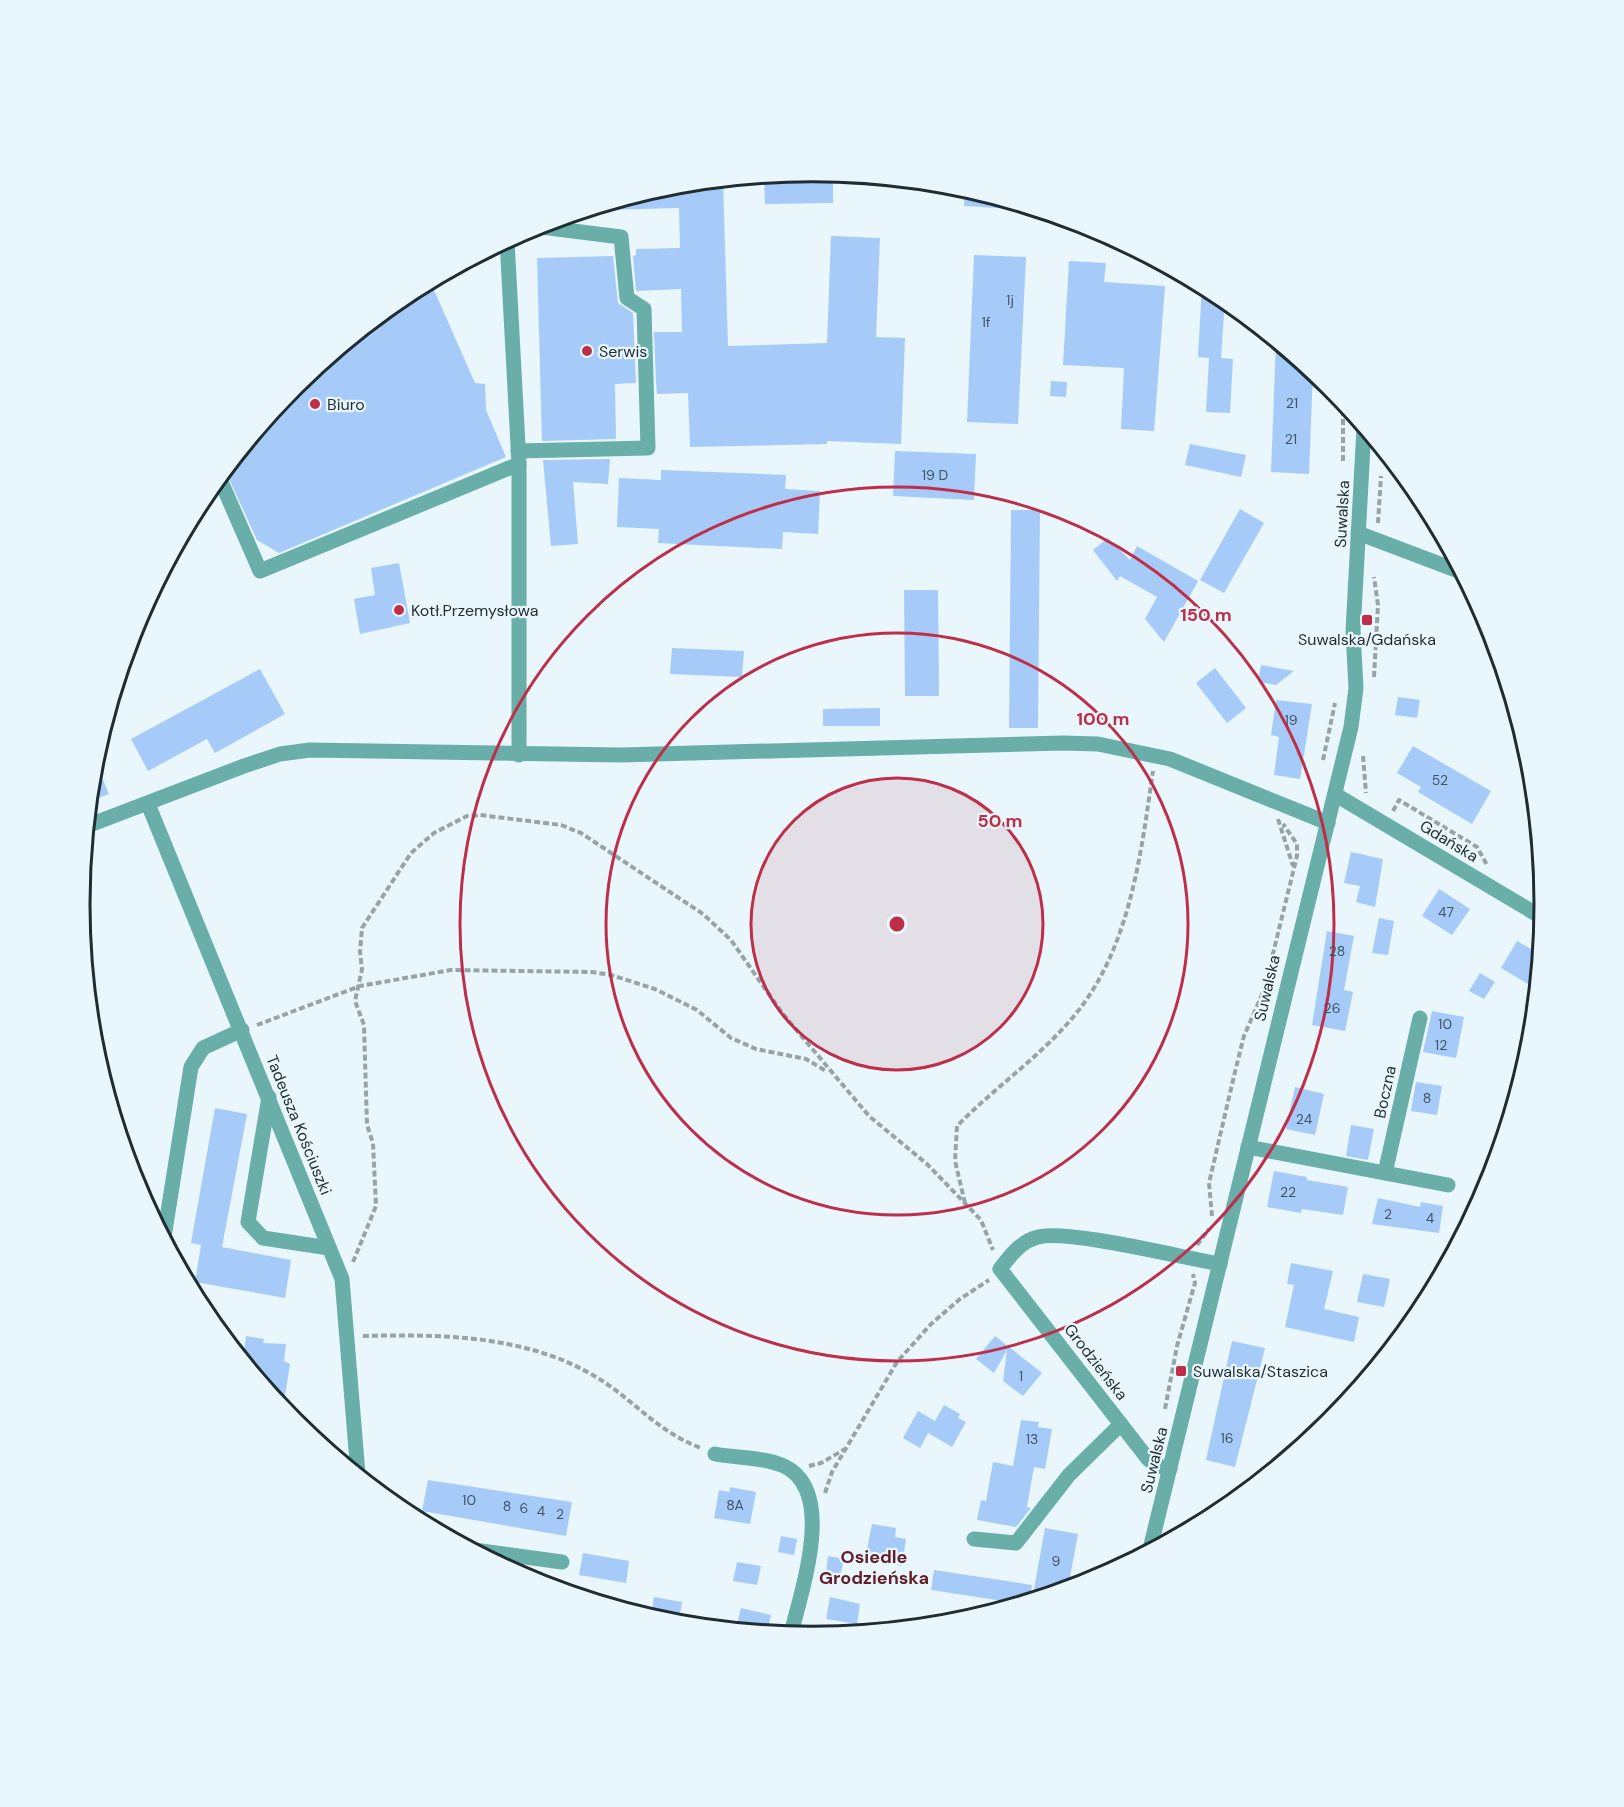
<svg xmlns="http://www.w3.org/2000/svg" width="1624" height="1807" font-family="'DM Sans',sans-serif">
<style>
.building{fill:#a6cbf8}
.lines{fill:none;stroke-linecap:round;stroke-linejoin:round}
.path{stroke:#96a4aa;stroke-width:4;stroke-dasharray:6 3;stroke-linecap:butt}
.minor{stroke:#6aaeaa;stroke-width:15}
.ring{fill:none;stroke:#bf2e48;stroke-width:3}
.poi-dot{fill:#bf2e48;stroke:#e9f7fd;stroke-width:2}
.labels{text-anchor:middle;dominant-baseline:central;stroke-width:4.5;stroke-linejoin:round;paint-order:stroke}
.number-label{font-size:14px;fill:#415464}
.poi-label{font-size:16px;fill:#1f2d32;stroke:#e9f7fd;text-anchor:start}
.street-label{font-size:16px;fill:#1f2d32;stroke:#e9f7fd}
.neighbourhood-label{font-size:18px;font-weight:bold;fill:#621d26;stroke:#e9f7fd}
.rim{fill:none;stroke:#1f2d32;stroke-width:3}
.centre{fill:#bf2e48;stroke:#e9f7fd;stroke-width:3}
.ring-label{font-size:18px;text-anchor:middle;font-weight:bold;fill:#bf2e48;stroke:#e9f7fd;stroke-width:4.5;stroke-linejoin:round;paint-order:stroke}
</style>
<rect width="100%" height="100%" fill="#e9f7fd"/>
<g class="building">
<path d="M812,171l21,2v30l-68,1 -1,-28z"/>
<path d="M723,180l5,166 99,-3 4,-107 49,2 -4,99 29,1 -4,106 -74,-3v3l-137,3 -2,-54 -31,1 -1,-12 -2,-50h28l-1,-43 -45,2 -3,-35 3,-1v-6l44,-1 -1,-40 -74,2 -1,-5 65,-20z"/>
<path d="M965,188l50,15 -1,6 -50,-3z"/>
<path d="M974,255l52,2 -8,167 -51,-2z"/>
<path d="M613,256l5,47 15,10 3,70 -21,1 1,55 -74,2 -5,-183z"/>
<path d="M1069,261l37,2 -2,19 61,4 -11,145 -33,-2 3,-61 -61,-3z"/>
<path d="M430,281l45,102 10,1 1,26 20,47 -227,96 -22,-13 -32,-70 69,-85 39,-32 30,-13 -3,-8 45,-38z"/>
<path d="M1202,285l23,14 -4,59 12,1 -3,54 -24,-1 3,-54 -11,-1z"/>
<path d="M1276,341l37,30 -4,103 -38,-2z"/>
<path d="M1051,381l16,1 -1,15 -16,-1z"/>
<path d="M1190,444l56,11 -5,22 -56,-12z"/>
<path d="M895,451l81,3 -2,46 -81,-4z"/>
<path d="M610,459l-2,25 -35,-2 5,62 -27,2 -8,-86z"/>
<path d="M661,470l125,5 -1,14 35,2 -2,43 -35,-2 -1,17 -124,-6 1,-14 -42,-2 2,-49 42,2z"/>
<path d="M1240,509l24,14 -40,70 -24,-13z"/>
<path d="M1011,510h29l-2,218h-29z"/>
<path d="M1108,538l22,22 7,-14 61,35 -34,61 -19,-23 12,-22 -37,-21 -3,5 -24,-31z"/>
<path d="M399,563l11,60 -50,11 -6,-35 21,-4 -4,-27z"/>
<path d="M904,590h34l1,106h-34z"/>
<path d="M672,648l72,3 -2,26 -72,-3z"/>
<path d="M1261,665l33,6 -18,14 -18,-3z"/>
<path d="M1215,668l31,40 -19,15 -31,-40z"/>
<path d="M260,669l25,45 -70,39 -8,-14 -59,32 -17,-32z"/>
<path d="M1398,697l22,3 -3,18 -22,-3z"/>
<path d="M1276,700l36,4 -12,75 -26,-4 5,-38 -8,-2z"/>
<path d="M880,708v18h-57v-17z"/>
<path d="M1413,746l78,45 -19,33 -54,-32 3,-5 -24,-14z"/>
<path d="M103,780l6,14 -19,7 1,-17z"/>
<path d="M1351,852l32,7 -8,48 -19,-5 4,-16 -16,-3z"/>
<path d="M1439,889l31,20 -18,26 -30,-19z"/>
<path d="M1379,918l15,3 -6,34 -16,-2z"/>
<path d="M1327,931l27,5 -10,54 9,2 -8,39 -33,-6z"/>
<path d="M1517,941l23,13 -2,12 -10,18 -27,-16z"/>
<path d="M1480,973l15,9 -11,17 -15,-8z"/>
<path d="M1432,1011l32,6 -8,41 -33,-6z"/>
<path d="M1416,1082l26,4 -5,29 -26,-4z"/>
<path d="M1295,1087l29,7 -9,41 -29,-6z"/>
<path d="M215,1108l32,6 -25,133 69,13 -6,38 -90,-16 6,-37 -10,-2z"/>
<path d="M1351,1125l23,4 -6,31 -22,-4z"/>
<path d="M1274,1171l33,6v3l41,7 -5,28 -41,-6 -1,4 -34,-6z"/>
<path d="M1378,1198l42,9 1,-5 22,4 -4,27 -67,-9z"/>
<path d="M1291,1263l42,8 -9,38 35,8 -5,25 -69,-15 9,-42 -7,-1z"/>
<path d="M1363,1274l27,5 -6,28 -27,-5z"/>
<path d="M246,1336l18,3 -1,4 23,1 -2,17 6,3 -7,44 -40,-49z"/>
<path d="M995,1336l47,37 -19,23 -20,-15 4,-31 -13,23 -18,-14z"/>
<path d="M1232,1341l33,7 -30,119 -29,-7z"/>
<path d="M944,1405l16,9 -2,4 8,4 -14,25 -24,-14 -8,15 -17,-10 15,-27 17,10z"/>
<path d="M1021,1420l18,2 -1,5 14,2 -7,40 -11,-2 -7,40 4,1 -15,19 -39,-7 4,-20 5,1 7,-39 20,4z"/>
<path d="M428,1480l144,22 -6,34 -144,-25z"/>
<path d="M730,1487l26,5 -6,32 -36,-6 5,-28 10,2z"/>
<path d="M872,1524l24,4 -1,9 11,2 -4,27 -37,-7z"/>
<path d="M1045,1528l33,6 -10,54 -16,4 -18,-3z"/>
<path d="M781,1536l16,3 -3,16 -16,-3z"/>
<path d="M583,1553l46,8 -3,22 -47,-8z"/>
<path d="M828,1556l16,3 -4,17 -14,-3z"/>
<path d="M737,1562l24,4 -4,19 -24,-4z"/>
<path d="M934,1570l98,15 -2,14 -14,4 -85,-13z"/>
<path d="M654,1597l28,5 -3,19 -28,-5z"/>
<path d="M830,1597l30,7 -3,20 -31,-5z"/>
<path d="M741,1608l30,7 -4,17 -31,-3z"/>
</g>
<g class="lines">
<g class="path">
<path d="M1343,401v62"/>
<path d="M1378,523l3,-47"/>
<path d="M1374,677l4,-72 -4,-28"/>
<path d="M1363,756l3,37"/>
<path d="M1323,760l12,-57"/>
<path d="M1393,811l6,-11 78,47 10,18"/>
<path d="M1278,819l15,47"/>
<path d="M257,1025l103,-39 91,-16 141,2 19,3 44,14 42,21 34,28 25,11 50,10 20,12"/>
<path d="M965,1203l-10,-42 2,-35c37,-38 83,-69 117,-110 56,-67 67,-162 79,-245"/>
<path d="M1212,1216l-3,-33 25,-107 10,-40 20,-46 33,-134v-12l-14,-20"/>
<path d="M1197,1245l12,-16"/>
<path d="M353,1262l23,-56 -3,-63 -6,-18 -3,-100 -9,-24 7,-32 -2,-17 2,-24 49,-75 23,-20 33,-17 13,-1 81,10 20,8 122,81 28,26 51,73 87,103 58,48 54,56 12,30"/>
<path d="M221,1332l9,2 -1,8"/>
<path d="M363,1336c76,-2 160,-1 228,38 41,23 64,57 110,74"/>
<path d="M1165,1409l12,-63 18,-63 -2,-9"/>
<path d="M809,1466l12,-3 24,-14"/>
<path d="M825,1493l7,-21 65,-110 34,-38 29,-25 29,-19"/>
</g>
<g class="minor">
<path d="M518,451l130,-3 -4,-139 -17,-11 -6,-61 -88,-11"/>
<path d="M519,464v291"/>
<path d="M219,477l41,94 259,-107 -12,-224"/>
<path d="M1358,533l103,39"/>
<path d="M1336,795l207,123"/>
<path d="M148,804l194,475 16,195"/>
<path d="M87,826l157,-60 36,-12 30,-4 311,5 442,-12 35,1 72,15 158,64"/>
<path d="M269,1097l-21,125 15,16 66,10"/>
<path d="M1248,1147l200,38"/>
<path d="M1385,1173l35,-155"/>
<path d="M164,1237l27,-170 12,-19 39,-18"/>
<path d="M715,1454c21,4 49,3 69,12 53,25 17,125 7,168"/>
<path d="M1170,1469l-12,-3 -10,-7 -148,-190c10,-13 21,-28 38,-32 30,-8 146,21 182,27"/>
<path d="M974,1539l42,4 53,-68 52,-51"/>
<path d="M1150,1549l201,-822 5,-39 -3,-57 11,-203"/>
<path d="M474,1550l88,12"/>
</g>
</g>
<circle cx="897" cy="924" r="146" fill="#bf2e48" fill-opacity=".12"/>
<g class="ring">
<circle cx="897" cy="924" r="146"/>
<circle cx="897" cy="924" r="291"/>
<circle cx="897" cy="924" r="437"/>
</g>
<g class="poi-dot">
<circle cx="587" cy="351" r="6"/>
<circle cx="315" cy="404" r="6"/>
<circle cx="399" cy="610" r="6"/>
<rect x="1361" y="614" width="12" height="12" rx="3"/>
<rect x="1175" y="1365" width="12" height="12" rx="3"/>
</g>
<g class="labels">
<g class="number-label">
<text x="1010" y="300">1j</text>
<text x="986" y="322">1f</text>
<text x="1292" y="403">21</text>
<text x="1291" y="439">21</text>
<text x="935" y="475">19 D</text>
<text x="1291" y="720">19</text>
<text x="1440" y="780">52</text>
<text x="1446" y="912">47</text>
<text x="1337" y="951">28</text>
<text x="1332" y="1008">26</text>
<text x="1445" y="1024">10</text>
<text x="1441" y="1045">12</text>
<text x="1427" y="1098">8</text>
<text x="1304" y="1119">24</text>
<text x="1288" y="1192">22</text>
<text x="1388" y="1214">2</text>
<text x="1430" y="1218">4</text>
<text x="1021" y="1376">1</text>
<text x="1227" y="1438">16</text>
<text x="1032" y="1439">13</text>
<text x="469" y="1500">10</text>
<text x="735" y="1505">8A</text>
<text x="507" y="1506">8</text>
<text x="524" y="1508">6</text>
<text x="541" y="1511">4</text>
<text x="560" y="1514">2</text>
<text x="1056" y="1561">9</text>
</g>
<g class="poi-label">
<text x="599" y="351">Serwis</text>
<text x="327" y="404">Biuro</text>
<text x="411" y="610">Kotł.Przemysłowa</text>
<text x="1367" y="639" text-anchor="middle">Suwalska/Gdańska</text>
<text x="1193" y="1371">Suwalska/Staszica</text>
</g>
<g class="street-label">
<text transform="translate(1342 514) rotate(-87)">Suwalska</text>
<text transform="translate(1449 841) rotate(31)">Gdańska</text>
<text transform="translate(1267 988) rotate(-77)">Suwalska</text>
<text transform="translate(1385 1092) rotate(-78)">Boczna</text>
<text transform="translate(299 1125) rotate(68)">Tadeusza Kościuszki</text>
<text transform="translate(1096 1362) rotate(52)">Grodzieńska</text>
<text transform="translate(1154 1460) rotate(-76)">Suwalska</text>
</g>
<g class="neighbourhood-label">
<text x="874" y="1557">Osiedle<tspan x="874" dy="21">Grodzieńska</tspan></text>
</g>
</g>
<path d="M0 0H1624V1807H0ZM90 904a722 722 0 1 1 1444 0a722 722 0 1 1-1444 0Z" fill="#e9f7fd" fill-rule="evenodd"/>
<path class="rim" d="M90 904a722 722 0 1 1 1444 0a722 722 0 1 1-1444 0Z"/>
<circle cx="897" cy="924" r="9" class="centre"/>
<g class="ring-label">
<text x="1206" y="621">150 m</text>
<text x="1103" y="725">100 m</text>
<text x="1000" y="827">50 m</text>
</g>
</svg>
